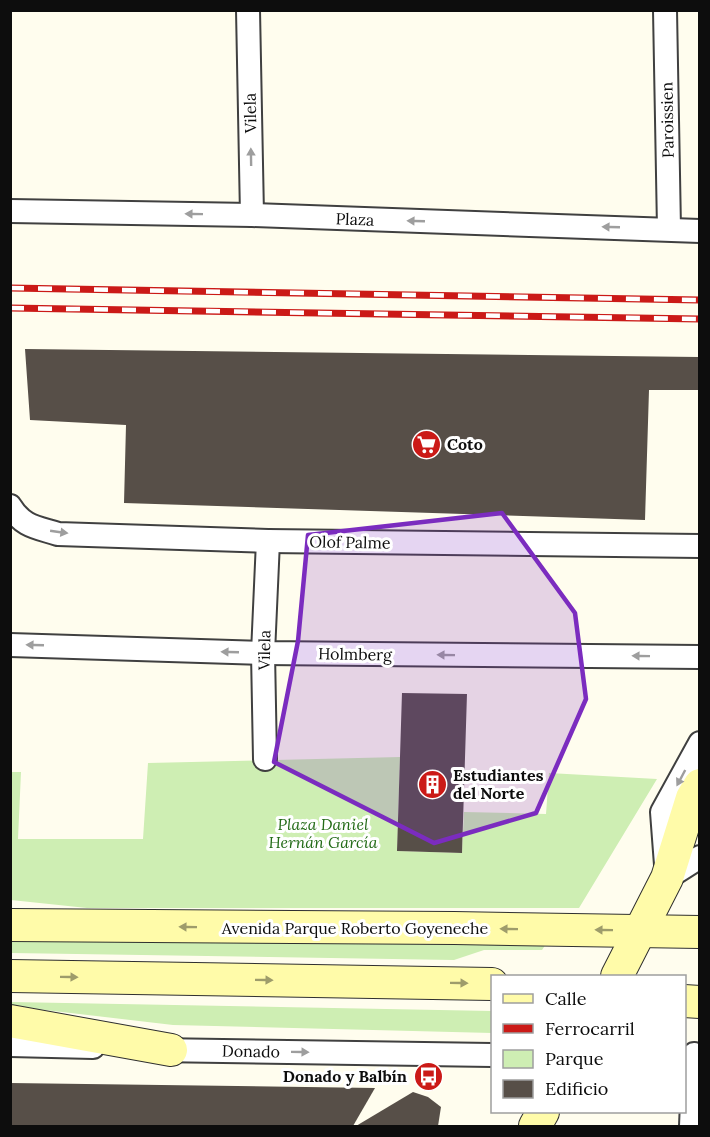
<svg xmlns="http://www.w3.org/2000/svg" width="710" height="1137" font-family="Lora,serif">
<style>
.green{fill:#ceeeb3}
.building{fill:#574f48}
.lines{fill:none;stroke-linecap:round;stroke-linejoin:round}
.minor-casing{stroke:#404040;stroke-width:26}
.secondary-casing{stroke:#2f2f2f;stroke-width:34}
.minor{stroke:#fff;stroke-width:22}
.secondary{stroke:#fffba9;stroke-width:32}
.rail-casing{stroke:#cb1a17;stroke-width:7}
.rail{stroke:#fff;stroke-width:4.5;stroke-dasharray:14;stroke-linecap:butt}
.oneway{fill:#9e9e9e}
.oneway2{fill:#9e9c6b}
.marked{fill:#7b2cbf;fill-opacity:0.2;stroke:#7b2cbf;stroke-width:4.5;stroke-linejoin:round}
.labels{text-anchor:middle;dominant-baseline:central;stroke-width:6;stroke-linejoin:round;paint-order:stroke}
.street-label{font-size:16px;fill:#0d0d0d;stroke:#fff}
.poi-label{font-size:16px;font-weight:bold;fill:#0d0d0d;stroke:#fff;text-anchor:start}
.park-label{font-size:16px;font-style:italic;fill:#236b17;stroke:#fff}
</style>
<rect width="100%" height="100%" fill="#fffdee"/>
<g class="green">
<path d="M400,757l-3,94 65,2 2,-41 82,2 3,-41 108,6 -78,129h-492l-76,-8v-128h10l-3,67h125l5,-76z"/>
<path d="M11,938l535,6 -4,6h-58l-30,10 -443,-7z"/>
<path d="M11,1002l481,9v22l-319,-8 -162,-19z"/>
</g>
<g class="building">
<path d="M25,349l674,8v33h-50l-4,130 -521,-17 2,-78 -96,-5z"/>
<path d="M402,693l65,1 -5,159 -65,-2z"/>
<path d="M10,1083l365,5 -22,38h-343z"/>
<path d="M413,1092l15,5 13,10 -3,19h-82z"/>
</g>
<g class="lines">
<defs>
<g id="minor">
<path d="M248,10l4,205"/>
<path d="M665,10l4,219"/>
<path d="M10,211l242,4 448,16"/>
<path d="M10,506c13,21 26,21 48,28l210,7 432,5"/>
<path d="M10,645l253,8 437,4"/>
<path d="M700,743l-38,69 5,66 33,-21"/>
<path d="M265,759l-2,-106 5,-112"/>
<path d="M10,1045l83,2"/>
<path d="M156,1050l336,5"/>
<path d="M691,1126l3,-72"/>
</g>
<g id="secondary">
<path d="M10,925l444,3 246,4"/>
<path d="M10,976l482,8"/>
<path d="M617,976l50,-98 25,-80 8,-13"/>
<path d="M684,1001l16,1"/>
<path d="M10,1021l161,29"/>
<path d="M535,1126l8,-14"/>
</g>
</defs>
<use href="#minor" class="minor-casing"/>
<use href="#secondary" class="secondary-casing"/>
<use href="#minor" class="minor"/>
<use href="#secondary" class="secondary"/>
<defs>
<g id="rail">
<path d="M10,288l690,12"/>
<path d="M10,308l690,11"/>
</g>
</defs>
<use href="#rail" class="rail-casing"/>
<use href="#rail" class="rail"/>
</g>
<defs><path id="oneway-solid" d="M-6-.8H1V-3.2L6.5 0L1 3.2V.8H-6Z" transform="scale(1.5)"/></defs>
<g class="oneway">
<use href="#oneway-solid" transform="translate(251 157) rotate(-91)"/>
<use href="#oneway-solid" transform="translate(194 214) rotate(-179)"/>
<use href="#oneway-solid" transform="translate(416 221) rotate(-178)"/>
<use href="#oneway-solid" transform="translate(611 227) rotate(-178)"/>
<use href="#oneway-solid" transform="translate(59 532) rotate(8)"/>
<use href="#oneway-solid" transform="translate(35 645) rotate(-178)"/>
<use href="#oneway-solid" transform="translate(230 652) rotate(-178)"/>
<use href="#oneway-solid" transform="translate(446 655) rotate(-179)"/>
<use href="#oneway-solid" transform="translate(641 656) rotate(-179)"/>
<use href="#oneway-solid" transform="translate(681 778) rotate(118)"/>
<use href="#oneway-solid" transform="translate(300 1052) rotate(1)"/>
</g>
<g class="oneway2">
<use href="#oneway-solid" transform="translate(188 927) rotate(-179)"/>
<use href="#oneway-solid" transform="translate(509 929) rotate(-179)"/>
<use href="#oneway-solid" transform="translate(604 930) rotate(-179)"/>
<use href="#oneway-solid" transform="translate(69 977) rotate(1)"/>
<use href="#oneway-solid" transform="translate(264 980) rotate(1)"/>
<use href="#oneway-solid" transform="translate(459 983) rotate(1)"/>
</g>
<path class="marked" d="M502,513l73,100 11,86 -50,114 -102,30 -160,-81 24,-121 10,-106z"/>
<defs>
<symbol id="supermarket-disc" viewBox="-11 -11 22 22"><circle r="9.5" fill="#cb1a17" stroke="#fff"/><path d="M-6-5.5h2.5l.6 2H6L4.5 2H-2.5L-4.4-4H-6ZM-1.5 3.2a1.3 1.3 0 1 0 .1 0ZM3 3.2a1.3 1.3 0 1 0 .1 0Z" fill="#fff"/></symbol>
<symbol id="building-disc" viewBox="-11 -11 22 22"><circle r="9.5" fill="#cb1a17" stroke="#fff"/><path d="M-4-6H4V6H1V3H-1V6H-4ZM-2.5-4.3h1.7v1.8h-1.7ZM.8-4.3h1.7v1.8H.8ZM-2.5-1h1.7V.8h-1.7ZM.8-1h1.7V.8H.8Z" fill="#fff"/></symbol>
<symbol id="bus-disc" viewBox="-11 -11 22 22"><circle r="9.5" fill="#cb1a17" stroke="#fff"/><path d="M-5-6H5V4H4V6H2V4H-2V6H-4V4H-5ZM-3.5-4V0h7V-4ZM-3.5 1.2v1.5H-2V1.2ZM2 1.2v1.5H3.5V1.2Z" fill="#fff"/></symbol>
</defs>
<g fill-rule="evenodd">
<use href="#supermarket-disc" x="410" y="428" width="33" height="33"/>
<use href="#building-disc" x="416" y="768" width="33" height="33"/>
<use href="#bus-disc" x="412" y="1060" width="33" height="33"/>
</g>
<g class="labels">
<g class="street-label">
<text transform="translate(250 113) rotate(-91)">Vilela</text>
<text transform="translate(667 120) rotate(-91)">Paroissien</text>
<text transform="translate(355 219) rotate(2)">Plaza</text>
<text transform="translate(350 542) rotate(1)">Olof Palme</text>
<text transform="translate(264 650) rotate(-89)">Vilela</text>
<text transform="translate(355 654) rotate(1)">Holmberg</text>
<text x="355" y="928">Avenida Parque Roberto Goyeneche</text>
<text transform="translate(251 1051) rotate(1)">Donado</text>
</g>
<g class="poi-label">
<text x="447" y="444">Coto</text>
<text x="453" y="775">Estudiantes<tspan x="453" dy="18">del Norte</tspan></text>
<text x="407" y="1076" text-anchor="end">Donado y Balbín</text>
</g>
<g class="park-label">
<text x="323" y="824">Plaza Daniel<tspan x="323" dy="18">Hernán García</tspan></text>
</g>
</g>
<rect width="710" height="1137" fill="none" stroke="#0d0d0d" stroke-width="24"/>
<rect x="491" y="975" width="195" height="138" fill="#ffffff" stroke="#9e9e9e" stroke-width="1.5"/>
<rect x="503" y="994" width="30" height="9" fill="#fffba9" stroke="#9e9e9e" stroke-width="1.5"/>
<text x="545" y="1005" font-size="18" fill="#0d0d0d">Calle</text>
<rect x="503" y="1024" width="30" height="9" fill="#cb1a17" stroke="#9e9e9e" stroke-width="1.5"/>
<text x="545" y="1035" font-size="18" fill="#0d0d0d">Ferrocarril</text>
<rect x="503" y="1050" width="30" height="18" fill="#ceeeb3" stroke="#9e9e9e" stroke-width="1.5"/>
<text x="545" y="1065" font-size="18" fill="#0d0d0d">Parque</text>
<rect x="503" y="1080" width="30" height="18" fill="#574f48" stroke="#9e9e9e" stroke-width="1.5"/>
<text x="545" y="1095" font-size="18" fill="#0d0d0d">Edificio</text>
</svg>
